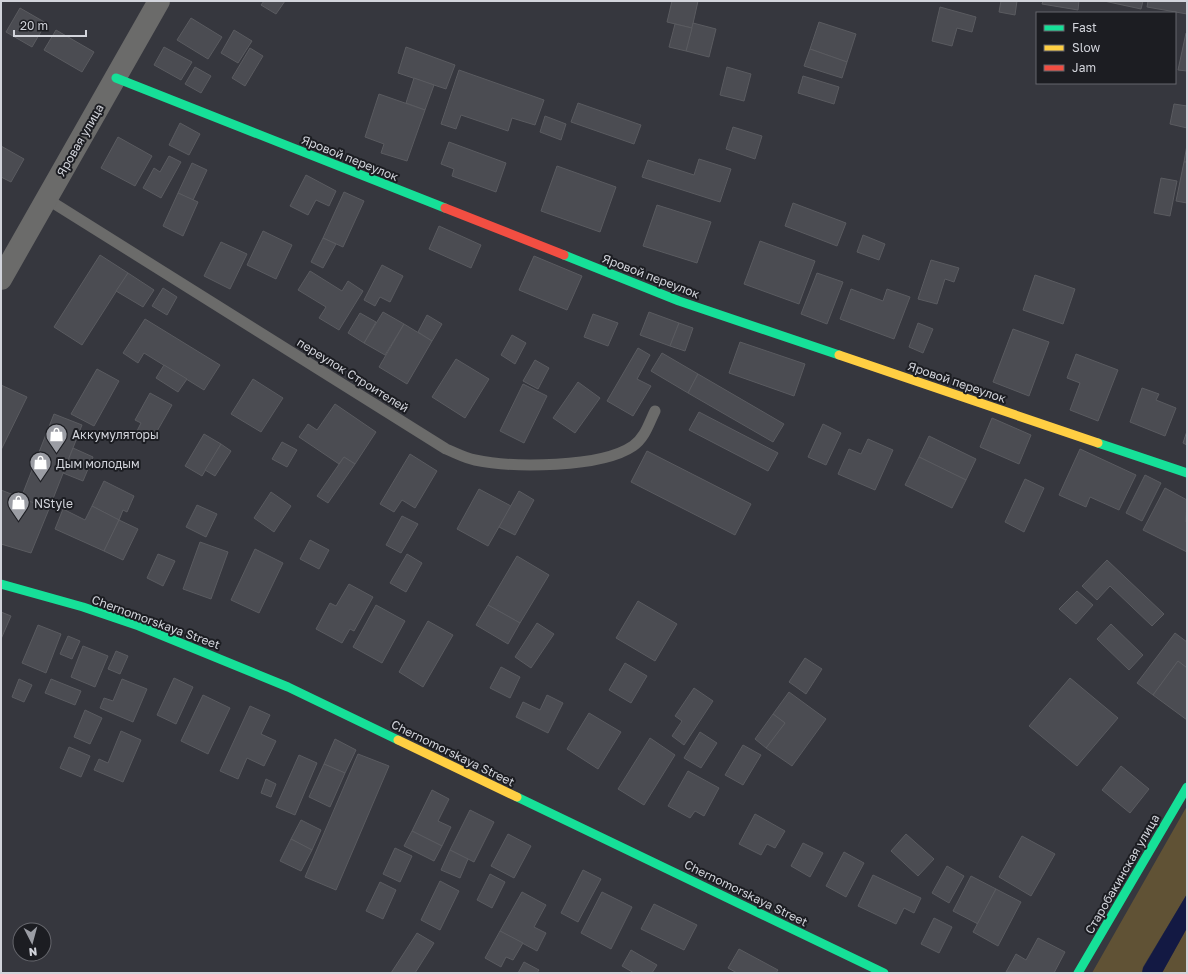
<svg xmlns="http://www.w3.org/2000/svg" width="1188" height="974" font-family="'Golos Text',sans-serif">
<style>
.green{fill:#605235}
.water{fill:#131943}
.building{fill:#4b4c52;stroke:#5a5b60}
.lines{fill:none;stroke-linecap:round;stroke-linejoin:round}
.lane{stroke:#6b6b6a;stroke-width:11}
.street{stroke:#6b6b6a;stroke-width:22}
.fast{stroke:#16e098;stroke-width:9}
.slow{stroke:#ffcf43;stroke-width:9}
.jam{stroke:#f24e42;stroke-width:9}
.labels{text-anchor:middle;dominant-baseline:central;stroke-width:4;stroke-linejoin:round;paint-order:stroke}
.street-label{font-size:12px;fill:#d2d4db;stroke:#1c1d22}
.poi-label{font-size:12px;fill:#d2d4db;stroke:#1c1d22;text-anchor:start}
</style>
<rect width="100%" height="100%" fill="#36373e"/>
<g class="green">
<path d="M1187,806v88l-44,73 -1,6h-50z"/>
<path d="M1187,928v45h-25z"/>
</g>
<path class="water" d="M1187,894v34l-25,45h-20l1,-5z"/>
<g class="building">
<path d="M264,1h21l-9,13 -15,-9z"/>
<path d="M672,1h26l-6,27 -25,-6z"/>
<path d="M1001,1h16l-2,14 -16,-3z"/>
<path d="M1043,1h36l-1,9 -36,-6z"/>
<path d="M1104,1h39l-2,8z"/>
<path d="M1148,1h39v13l-40,-7z"/>
<path d="M940,7l36,10 -4,15 -15,-4 -5,18 -20,-5z"/>
<path d="M20,8l26,15 -14,24 -26,-15z"/>
<path d="M191,18l31,19 -14,22 -31,-19z"/>
<path d="M819,22l37,12 -9,28 -37,-13z"/>
<path d="M693,23l23,6 -7,28 -23,-6z"/>
<path d="M675,24l17,4 -6,23 -17,-4z"/>
<path d="M56,30l38,22 -12,20 -38,-22z"/>
<path d="M234,30l18,11 -14,22 -17,-10z"/>
<path d="M1186,33l1,1v37l-9,-1z"/>
<path d="M164,47l28,15 -11,18 -27,-15z"/>
<path d="M406,47l49,18 -9,24 -48,-16z"/>
<path d="M250,48l13,8 -18,30 -13,-8z"/>
<path d="M810,49l37,13 -5,16 -38,-12z"/>
<path d="M195,67l16,9 -10,17 -16,-9z"/>
<path d="M727,67l24,7 -7,27 -24,-6z"/>
<path d="M459,70l85,30 -9,25 -23,-7 -4,13 -47,-16 -5,14 -15,-5z"/>
<path d="M803,76l36,11 -5,17 -36,-11z"/>
<path d="M414,78l20,7 -9,25 -19,-7z"/>
<path d="M379,94l46,16 -18,51 -26,-8 3,-9 -19,-7z"/>
<path d="M578,103l63,22 -7,19 -63,-22z"/>
<path d="M1174,104l13,2v22l-17,-4z"/>
<path d="M545,116l21,8 -5,16 -21,-8z"/>
<path d="M180,123l20,11 -11,21 -20,-10z"/>
<path d="M733,127l29,9 -7,23 -29,-10z"/>
<path d="M118,137l34,19 -17,30 -34,-18z"/>
<path d="M449,142l57,21 -10,29 -44,-16 2,-7 -13,-5z"/>
<path d="M1187,145v17h-3z"/>
<path d="M1,146l23,13 -13,23 -10,-5z"/>
<path d="M169,156l12,6 -20,36 -18,-10 11,-20 6,4z"/>
<path d="M699,159l32,10 -11,33 -78,-25 6,-17 46,15z"/>
<path d="M1184,162h3v41l-11,-2z"/>
<path d="M192,163l15,7 -14,30 -15,-7z"/>
<path d="M557,166l59,21 -16,45 -59,-21z"/>
<path d="M306,175l30,16 -7,15 -13,-6 -8,15 -18,-9z"/>
<path d="M1161,178l16,3 -7,35 -16,-3z"/>
<path d="M344,192l20,9 -21,46 -20,-9z"/>
<path d="M178,193l20,9 -15,34 -20,-10z"/>
<path d="M793,203l53,20 -9,23 -52,-20z"/>
<path d="M657,205l54,17 -14,41 -54,-17z"/>
<path d="M439,226l42,19 -10,23 -42,-19z"/>
<path d="M263,231l29,14 -16,34 -29,-14z"/>
<path d="M863,235l22,9 -6,16 -22,-8z"/>
<path d="M323,238l13,6 -13,24 -12,-6z"/>
<path d="M760,241l55,20 -16,43 -55,-20z"/>
<path d="M221,242l26,12 -17,35 -26,-13z"/>
<path d="M100,255l28,18 -46,72 -28,-18z"/>
<path d="M534,256l48,20 -15,34 -48,-20z"/>
<path d="M931,260l28,8 -5,14 -9,-3 -8,25 -19,-5z"/>
<path d="M382,265l21,11 -13,26 -10,-5 -5,9 -11,-6z"/>
<path d="M310,271l32,20 6,-10 15,10 -24,39 -20,-12 7,-11 -28,-17z"/>
<path d="M128,273l26,17 -11,17 -27,-16z"/>
<path d="M817,273l26,9 -16,42 -26,-10z"/>
<path d="M1035,275l40,14 -12,35 -40,-14z"/>
<path d="M163,288l14,9 -10,18 -15,-9z"/>
<path d="M851,289l32,12 4,-12 23,8 -16,42 -54,-20z"/>
<path d="M383,312l21,12 -19,31 -21,-12z"/>
<path d="M649,312l30,11 -9,23 -30,-11z"/>
<path d="M360,313l16,9 -12,21 -16,-10z"/>
<path d="M593,314l25,9 -10,23 -24,-9z"/>
<path d="M427,315l15,9 -10,17 -14,-9z"/>
<path d="M145,319l75,46 -16,25 -60,-37 -6,10 -15,-10z"/>
<path d="M679,323l14,5 -8,23 -15,-5z"/>
<path d="M918,323l15,6 -10,24 -14,-6z"/>
<path d="M404,324l28,17 -25,43 -28,-17z"/>
<path d="M1013,329l36,13 -20,54 -36,-14z"/>
<path d="M512,335l14,8 -11,21 -14,-9z"/>
<path d="M740,342l65,22 -11,32 -65,-23z"/>
<path d="M638,348l12,7 -13,24 14,7 -18,30 -26,-15z"/>
<path d="M662,353l36,21 -10,19 -37,-22z"/>
<path d="M1076,354l42,16 -20,51 -28,-11 10,-27 -13,-5z"/>
<path d="M456,359l33,20 -24,39 -33,-21z"/>
<path d="M535,360l14,8 -11,21 -15,-8z"/>
<path d="M164,365l23,14 -9,13 -22,-14z"/>
<path d="M97,369l22,12 -25,45 -23,-12z"/>
<path d="M698,374l86,50 -11,18 -85,-49z"/>
<path d="M253,379l30,19 -22,34 -30,-18z"/>
<path d="M578,382l22,16 -25,35 -22,-15z"/>
<path d="M523,384l24,12 -23,47 -24,-12z"/>
<path d="M1,385l26,12 -26,53z"/>
<path d="M1142,388l17,6 -3,6 20,8 -11,28 -35,-14z"/>
<path d="M150,393l22,12 -20,35 -15,-9 4,-8 -6,-3z"/>
<path d="M335,404l41,28 -21,32 -11,-7 -5,7 -40,-27 9,-13 9,6z"/>
<path d="M699,412l79,41 -10,18 -79,-41z"/>
<path d="M54,414l28,11 -33,84 -28,-11z"/>
<path d="M992,418l39,17 -12,29 -39,-17z"/>
<path d="M823,424l18,9 -15,32 -18,-8z"/>
<path d="M1187,431v14l-4,-2z"/>
<path d="M204,434l17,10 -19,32 -17,-10z"/>
<path d="M929,436l47,23 -10,21 -47,-23z"/>
<path d="M868,439l25,11 -18,40 -37,-16 11,-25 12,5z"/>
<path d="M282,442l15,8 -10,17 -15,-8z"/>
<path d="M221,444l10,7 -16,25 -10,-6z"/>
<path d="M73,448l20,9 -10,24 -20,-8z"/>
<path d="M1080,449l56,26 -17,35 -29,-13 -4,10 -27,-12z"/>
<path d="M647,451l104,53 -16,31 -104,-53z"/>
<path d="M410,454l27,17 -22,37 -13,-8 -8,12 -14,-8z"/>
<path d="M344,457l11,7 -27,39 -11,-7z"/>
<path d="M919,457l47,23 -14,28 -47,-23z"/>
<path d="M1145,475l16,8 -19,38 -16,-8z"/>
<path d="M1025,479l19,9 -20,44 -19,-10z"/>
<path d="M104,481l30,15 -7,16 -4,-2 -4,10 -27,-14z"/>
<path d="M1165,488l22,12 -1,22 1,1v29l-44,-22z"/>
<path d="M479,489l32,17 -23,40 -31,-17z"/>
<path d="M1,490l48,19 -18,44 -30,-9z"/>
<path d="M519,491l15,9 -19,35 -16,-8z"/>
<path d="M271,492l20,14 -17,26 -20,-14z"/>
<path d="M197,505l20,9 -11,23 -20,-10z"/>
<path d="M92,506l27,14 -15,31 -49,-22 8,-20 22,11z"/>
<path d="M402,516l16,8 -17,29 -15,-8z"/>
<path d="M119,520l19,9 -15,31 -19,-9z"/>
<path d="M310,540l19,10 -10,19 -19,-10z"/>
<path d="M200,542l28,10 -17,47 -28,-10z"/>
<path d="M255,549l28,14 -24,50 -28,-13z"/>
<path d="M158,554l17,7 -12,25 -16,-8z"/>
<path d="M407,554l15,9 -16,29 -16,-9z"/>
<path d="M517,556l32,19 -29,48 -32,-18z"/>
<path d="M1107,560l57,54 -12,12 -42,-40 -13,14 -15,-14z"/>
<path d="M349,584l24,13 -19,34 -4,-2 -8,14 -26,-14 14,-26 6,3z"/>
<path d="M1077,591l16,14 -17,19 -17,-15z"/>
<path d="M638,601l39,23 -22,37 -39,-23z"/>
<path d="M376,605l29,16 -23,42 -29,-16z"/>
<path d="M488,605l32,18 -12,21 -32,-19z"/>
<path d="M1,612l10,4 -10,23z"/>
<path d="M428,621l25,14 -30,52 -24,-15z"/>
<path d="M537,623l17,11 -23,34 -16,-11z"/>
<path d="M1111,624l32,31 -14,15 -32,-31z"/>
<path d="M38,625l23,9 -15,39 -24,-10z"/>
<path d="M1175,633l12,9v26l-9,-7 -25,34 -16,-12z"/>
<path d="M68,636l12,5 -8,18 -12,-5z"/>
<path d="M83,646l25,10 -13,31 -24,-10z"/>
<path d="M116,651l12,5 -8,18 -12,-5z"/>
<path d="M805,658l17,11 -16,25 -17,-12z"/>
<path d="M1178,661l9,7v52l-34,-25z"/>
<path d="M625,663l22,13 -16,27 -22,-13z"/>
<path d="M501,667l19,10 -10,21 -20,-10z"/>
<path d="M174,678l19,9 -17,37 -19,-9z"/>
<path d="M1070,678l48,40 -41,48 -48,-40z"/>
<path d="M19,679l13,6 -8,17 -12,-5z"/>
<path d="M51,679l30,12 -6,14 -30,-12z"/>
<path d="M122,679l25,10 -14,33 -33,-14 4,-10 9,3z"/>
<path d="M694,688l19,13 -29,44 -12,-9 10,-15 -7,-5z"/>
<path d="M789,692l37,27 -34,47 -26,-18 19,-25 -12,-9z"/>
<path d="M203,695l27,13 -22,46 -27,-13z"/>
<path d="M547,695l16,8 -15,30 -32,-16 7,-15 17,8z"/>
<path d="M250,706l20,9 -9,19 15,7 -12,25 -17,-8 -9,21 -18,-8z"/>
<path d="M85,710l17,8 -12,26 -16,-7z"/>
<path d="M589,713l32,19 -23,37 -31,-20z"/>
<path d="M773,714l12,9 -19,25 -11,-9z"/>
<path d="M121,731l20,9 -18,42 -29,-12 5,-11 9,4z"/>
<path d="M700,732l17,11 -16,25 -17,-10z"/>
<path d="M650,738l25,17 -31,50 -26,-16z"/>
<path d="M335,739l21,11 -11,23 -21,-9z"/>
<path d="M743,745l18,10 -18,30 -18,-10z"/>
<path d="M69,747l21,9 -9,21 -21,-9z"/>
<path d="M358,754l31,12 -53,124 -31,-13z"/>
<path d="M299,755l18,8 -22,52 -19,-8z"/>
<path d="M324,764l21,9 -15,34 -21,-10z"/>
<path d="M1121,766l28,23 -19,24 -28,-23z"/>
<path d="M688,771l31,17 -15,28 -9,-5 -5,7 -22,-12z"/>
<path d="M266,779l10,5 -5,13 -10,-4z"/>
<path d="M432,790l17,9 -11,22 13,6 -9,19 -30,-15z"/>
<path d="M470,810l24,12 -20,40 -24,-12z"/>
<path d="M755,814l30,17 -10,17 -8,-4 -6,11 -22,-11z"/>
<path d="M301,820l20,10 -9,20 -21,-11z"/>
<path d="M412,831l30,15 -8,15 -30,-15z"/>
<path d="M508,834l23,12 -17,32 -23,-12z"/>
<path d="M906,834l28,25 -16,17 -27,-25z"/>
<path d="M1022,836l33,18 -24,42 -32,-19z"/>
<path d="M291,839l21,11 -11,21 -21,-10z"/>
<path d="M803,843l20,10 -13,24 -19,-11z"/>
<path d="M395,848l17,8 -12,26 -17,-8z"/>
<path d="M450,850l18,9 -8,19 -19,-8z"/>
<path d="M844,852l20,11 -18,34 -20,-11z"/>
<path d="M947,866l17,10 -15,27 -17,-10z"/>
<path d="M583,870l18,9 -23,43 -17,-9z"/>
<path d="M490,874l15,8 -13,26 -15,-8z"/>
<path d="M873,875l48,23 -7,15 -10,-5 -8,16 -38,-18z"/>
<path d="M971,876l25,13 -18,35 -25,-13z"/>
<path d="M440,881l19,10 -19,39 -19,-10z"/>
<path d="M380,882l16,8 -13,29 -17,-8z"/>
<path d="M996,889l25,13 -23,44 -25,-14z"/>
<path d="M522,892l24,13 -12,22 12,6 -9,18 -37,-20z"/>
<path d="M602,892l30,15 -21,42 -30,-16z"/>
<path d="M654,904l43,21 -13,25 -43,-21z"/>
<path d="M934,918l18,9 -13,26 -18,-9z"/>
<path d="M500,931l23,12 -10,17 -7,-3 -5,10 -16,-9z"/>
<path d="M417,933l17,10 -19,30h-24z"/>
<path d="M1038,938l27,14 -11,21 -48,-1 10,-18 10,6z"/>
<path d="M739,949l39,21 -2,3h-39l-9,-5z"/>
<path d="M631,950l26,15 -5,8h-18l-12,-7z"/>
<path d="M524,962l15,8 -2,3h-19z"/>
</g>
<g class="lines">
<path class="lane" d="M47,199l399,250c10,4 19,9 29,11 38,8 126,8 158,-14 12,-8 16,-23 22,-35"/>
<path class="street" d="M1,279l158,-278"/>
<g class="fast">
<path d="M116,78l329,130"/>
<path d="M564,255l115,46 160,54"/>
<path d="M1098,443l89,30"/>
<path d="M1,584l82,23 56,19 149,61 110,53"/>
<path d="M517,797l367,176"/>
<path d="M1078,973l109,-186"/>
</g>
<g class="slow">
<path d="M839,355l259,88"/>
<path d="M398,740l119,57"/>
</g>
<path class="jam" d="M445,208l119,47"/>
</g>
<defs>
<symbol id="shop-pin" viewBox="-11 -11 22 30"><path d="M0 17L-7.5 6A9.5 9.5 0 1 1 7.5 6Z" fill="#9b9da4" stroke="#1c1d22"/><path d="M-5-2.5h2.3a2.7 3.5 0 0 1 5.4 0H5L5.5 6h-11ZM-1.5-2.5h3a1.5 2.3 0 0 0-3 0Z" fill="#fff"/></symbol>
</defs>
<g fill-rule="evenodd">
<use href="#shop-pin" x="44" y="422" width="25" height="34"/>
<use href="#shop-pin" x="28" y="450" width="25" height="34"/>
<use href="#shop-pin" x="6" y="490" width="25" height="34"/>
</g>
<g class="labels">
<g class="street-label">
<text transform="translate(80 140) rotate(-60)">Яровая улица</text>
<text transform="translate(350 158) rotate(22)">Яровой переулок</text>
<text transform="translate(651 276) rotate(21)">Яровой переулок</text>
<text transform="translate(353 375) rotate(32)">переулок Строителей</text>
<text transform="translate(957 382) rotate(19)">Яровой переулок</text>
<text transform="translate(156 622) rotate(20)">Chernomorskaya Street</text>
<text transform="translate(453 753) rotate(26)">Chernomorskaya Street</text>
<text transform="translate(1122 874) rotate(-60)">Старобакинская улица</text>
<text transform="translate(746 893) rotate(26)">Chernomorskaya Street</text>
</g>
<g class="poi-label">
<text x="72" y="434">Аккумуляторы</text>
<text x="56" y="463">Дым молодым</text>
<text x="34" y="503">NStyle</text>
</g>
</g>
<rect width="1188" height="974" fill="none" stroke="#d2d4db" stroke-width="4"/>
<rect x="1036" y="12" width="140" height="72" fill="#1c1d22" stroke="#65666c"/>
<rect x="1044" y="25" width="20" height="6" fill="#16e098" stroke="#65666c"/>
<text x="1072" y="32" font-size="12" fill="#d2d4db">Fast</text>
<rect x="1044" y="45" width="20" height="6" fill="#ffcf43" stroke="#65666c"/>
<text x="1072" y="52" font-size="12" fill="#d2d4db">Slow</text>
<rect x="1044" y="65" width="20" height="6" fill="#f24e42" stroke="#65666c"/>
<text x="1072" y="72" font-size="12" fill="#d2d4db">Jam</text>
<g transform="translate(32 942) rotate(174)"><circle r="19" fill="#1c1d22" stroke="#65666c"/>
<path d="M0-3L7 15L0 10L-7 15Z" fill="#9b9da4"/>
<text y="-6" font-size="11" font-weight="bold" text-anchor="middle" fill="#d2d4db">N</text>
</g>
<path d="M14 30v6h72v-6" fill="none" stroke="#d2d4db" stroke-width="2"/>
<text x="20" y="30" font-size="12" fill="#d2d4db" stroke="#1c1d22" stroke-width="3" paint-order="stroke">20 m</text>
</svg>
